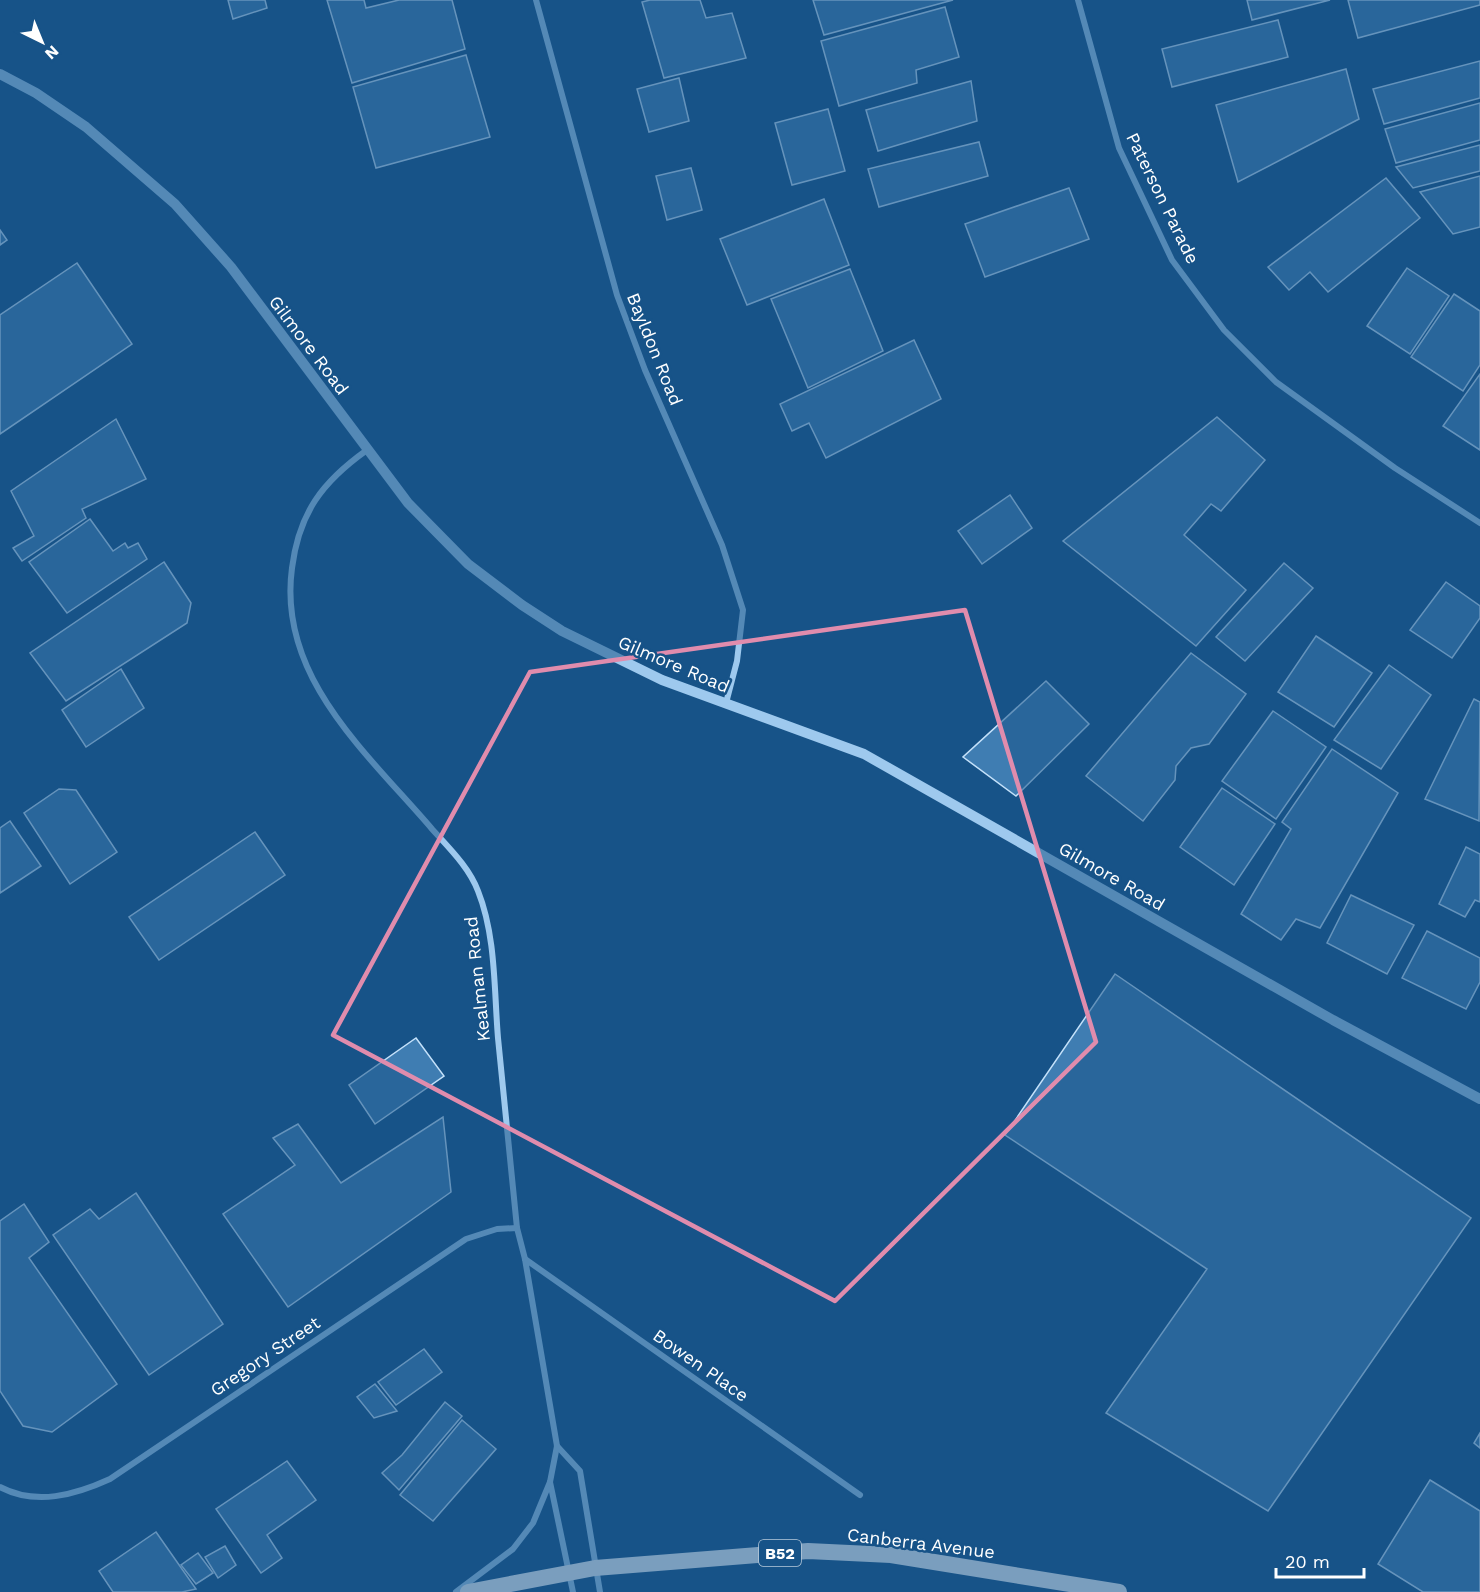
<svg xmlns="http://www.w3.org/2000/svg" width="1480" height="1592" font-family="'Work Sans',sans-serif">
<style>
.building{fill:#3f7db2;stroke:#c4e1fa;stroke-width:1.5}
.lines{fill:none;stroke-linecap:round;stroke-linejoin:round}
.minor{stroke:#9ec9ee;stroke-width:6}
.tertiary{stroke:#9ec9ee;stroke-width:10}
.trunk{stroke:#f2f8ff;stroke-width:16}
.marked{fill:none;stroke:#e08cad;stroke-width:4.5;stroke-linejoin:round}
.labels{text-anchor:middle;dominant-baseline:central;stroke-width:5;stroke-linejoin:round;paint-order:stroke}
.shield{fill:#175388;stroke:#b9cbdb;stroke-width:1.5}
.shield-label{font-size:16px;font-weight:bold;fill:#fff}
.street-label{font-size:18px;fill:#fff;stroke:#175388}
</style>
<rect width="100%" height="100%" fill="#175388"/>
<g class="building">
<path d="M228,0h37l2,8 -34,11z"/>
<path d="M327,0h37l2,8 33,-8h53l13,49 -113,34z"/>
<path d="M650,0h50l6,18 26,-5 14,45 -82,20 -22,-76z"/>
<path d="M813,0h140l-129,35z"/>
<path d="M1247,0h83l-78,20z"/>
<path d="M1348,0h132v5l-122,33z"/>
<path d="M945,7l14,50 -43,13 1,13 -78,23 -18,-65z"/>
<path d="M1278,20l10,37 -116,30 -10,-38z"/>
<path d="M466,55l24,82 -114,31 -23,-81z"/>
<path d="M1480,61v37l-96,26 -11,-35z"/>
<path d="M1346,69l13,50 -121,63 -22,-77z"/>
<path d="M679,78l10,43 -40,11 -12,-43z"/>
<path d="M971,81l6,40 -99,30 -12,-41z"/>
<path d="M1480,103v37l-84,23 -11,-34z"/>
<path d="M828,109l17,62 -53,14 -17,-62z"/>
<path d="M979,142l9,34 -109,31 -11,-38z"/>
<path d="M1480,145v26l-67,17 -17,-21z"/>
<path d="M691,168l11,42 -35,10 -11,-44z"/>
<path d="M1480,176v51l-27,7 -33,-42z"/>
<path d="M1386,178l34,40 -92,74 -18,-20 -21,18 -21,-23z"/>
<path d="M1069,188l20,51 -104,38 -20,-53z"/>
<path d="M824,199l25,66 -102,40 -27,-66z"/>
<path d="M0,230l7,10 -7,5z"/>
<path d="M77,263l55,81 -132,90v-119z"/>
<path d="M1407,268l42,28 -39,58 -43,-28z"/>
<path d="M850,269l33,82 -75,37 -37,-89z"/>
<path d="M1454,294l26,17v54l-17,26 -52,-34z"/>
<path d="M914,340l27,59 -115,59 -17,-35 -17,8 -12,-27z"/>
<path d="M1480,374v76l-37,-24z"/>
<path d="M1217,417l48,43 -44,51 -10,-7 -27,31 62,55 -50,56 -133,-105z"/>
<path d="M116,419l30,60 -64,30 4,9 -64,43 -9,-13 21,-12 -23,-45z"/>
<path d="M1010,495l22,33 -50,36 -24,-33z"/>
<path d="M90,519l23,32 12,-8 3,5 10,-5 9,16 -80,54 -38,-51z"/>
<path d="M164,562l27,41 -4,20 -121,78 -36,-48z"/>
<path d="M1284,563l29,25 -68,73 -29,-24z"/>
<path d="M1446,582l34,24v12l-28,40 -42,-28z"/>
<path d="M1316,636l56,37 -38,54 -56,-35z"/>
<path d="M1191,653l55,41 -37,50 -18,4 -15,18 -1,14 -32,41 -57,-45z"/>
<path d="M1389,665l42,30 -50,74 -47,-29z"/>
<path d="M121,669l23,39 -58,39 -24,-37z"/>
<path d="M1046,681l43,43 -73,72 -53,-39z"/>
<path d="M1474,699l6,3 -1,119 -54,-22z"/>
<path d="M1273,711l53,36 -50,72 -54,-38z"/>
<path d="M1332,749l66,44 -78,135 -24,-9 -15,21 -40,-26 50,-85 -9,-7z"/>
<path d="M1222,788l53,36 -41,61 -54,-38z"/>
<path d="M59,789l17,1 41,62 -47,32 -46,-71z"/>
<path d="M10,821l31,45 -41,27v-65z"/>
<path d="M255,832l30,43 -126,85 -30,-43z"/>
<path d="M1466,847l14,7v48l-5,-2 -10,17 -26,-13z"/>
<path d="M1351,895l63,30 -27,49 -60,-31z"/>
<path d="M1427,931l53,27v24l-14,27 -64,-31z"/>
<path d="M1115,974l356,244 -203,293 -162,-98 101,-144 -202,-134z"/>
<path d="M416,1038l28,38 -69,48 -26,-39z"/>
<path d="M443,1117l8,75 -163,115 -65,-93 72,-49 -22,-27 25,-14 43,59z"/>
<path d="M136,1193l87,131 -74,51 -96,-140 37,-26 9,10z"/>
<path d="M24,1204l25,38 -20,16 88,126 -65,48 -29,-6 -23,-35v-170z"/>
<path d="M424,1349l18,23 -46,33 -18,-23z"/>
<path d="M375,1384l22,27 -23,7 -17,-21z"/>
<path d="M445,1402l17,14 -63,74 -17,-17 20,-18z"/>
<path d="M462,1420l34,29 -63,72 -33,-26z"/>
<path d="M1480,1433v15l-6,-5z"/>
<path d="M287,1461l29,39 -49,35 15,23 -21,15 -45,-64z"/>
<path d="M1430,1480l50,31v81h-57l-45,-28z"/>
<path d="M156,1532l40,57 -14,3h-69l-14,-21z"/>
<path d="M225,1546l11,19 -18,13 -13,-21z"/>
<path d="M198,1553l15,20 -17,11 -15,-19z"/>
</g>
<g class="lines">
<g class="minor">
<path d="M536,0l81,295 28,75 77,175 21,65 -6,51 -11,42"/>
<path d="M1078,0l41,148 53,112 52,70 52,52 119,86 85,55"/>
<path d="M367,450c-45,32 -68,63 -75,118 -15,109 76,186 140,261 17,19 37,38 46,62 18,45 16,99 20,147 6,64 13,127 19,190l8,31 32,187 -7,36 23,110"/>
<path d="M525,1259l335,236"/>
<path d="M557,1446l23,25 20,121"/>
<path d="M0,1487c36,19 75,8 110,-8l356,-240 31,-10 20,-1"/>
<path d="M456,1592l57,-43 20,-26 17,-41"/>
</g>
<path class="tertiary" d="M0,74l36,19 50,34 89,77 56,63 177,236 60,61 54,41 40,26 100,49 202,74 469,266 147,79"/>
<path class="trunk" d="M468,1592l127,-24 213,-17 83,4 228,37"/>
</g>
<path d="M0 0H1480V1592H0ZM965,610l131,432 -261,259 -502,-266 197,-363z" fill="#175388" fill-opacity=".55" fill-rule="evenodd"/>
<path class="marked" d="M965,610l131,432 -261,259 -502,-266 197,-363z"/>
<g class="labels">
<rect class="shield" x="759" y="1540" width="42" height="26" rx="4.5"/>
<g class="shield-label">
<text x="780" y="1553">B52</text>
</g>
<g class="street-label">
<text transform="translate(1163 198) rotate(64)">Paterson Parade</text>
<text transform="translate(309 345) rotate(53)">Gilmore Road</text>
<text transform="translate(655 349) rotate(68)">Bayldon Road</text>
<text transform="translate(674 664) rotate(23)">Gilmore Road</text>
<text transform="translate(1112 876) rotate(30)">Gilmore Road</text>
<text transform="translate(477 979) rotate(-96)">Kealman Road</text>
<text transform="translate(265 1356) rotate(-34)">Gregory Street</text>
<text transform="translate(701 1365) rotate(35)">Bowen Place</text>
<text transform="translate(921 1543) rotate(7)">Canberra Avenue</text>
</g>
</g>
<g transform="translate(42 42) rotate(137)" stroke="#175388" stroke-width="4.5" paint-order="stroke">
<path d="M0-4.5L10 22L0 15L-10 22Z" fill="#ffffff"/>
<text y="-9" font-size="16" font-weight="bold" text-anchor="middle" fill="#ffffff">N</text>
</g>
<path d="M1276 1568v9h88v-9" fill="none" stroke="#ffffff" stroke-width="3"/>
<text x="1285" y="1568" font-size="18" fill="#ffffff" stroke="#175388" stroke-width="4.5" paint-order="stroke">20 m</text>
</svg>
